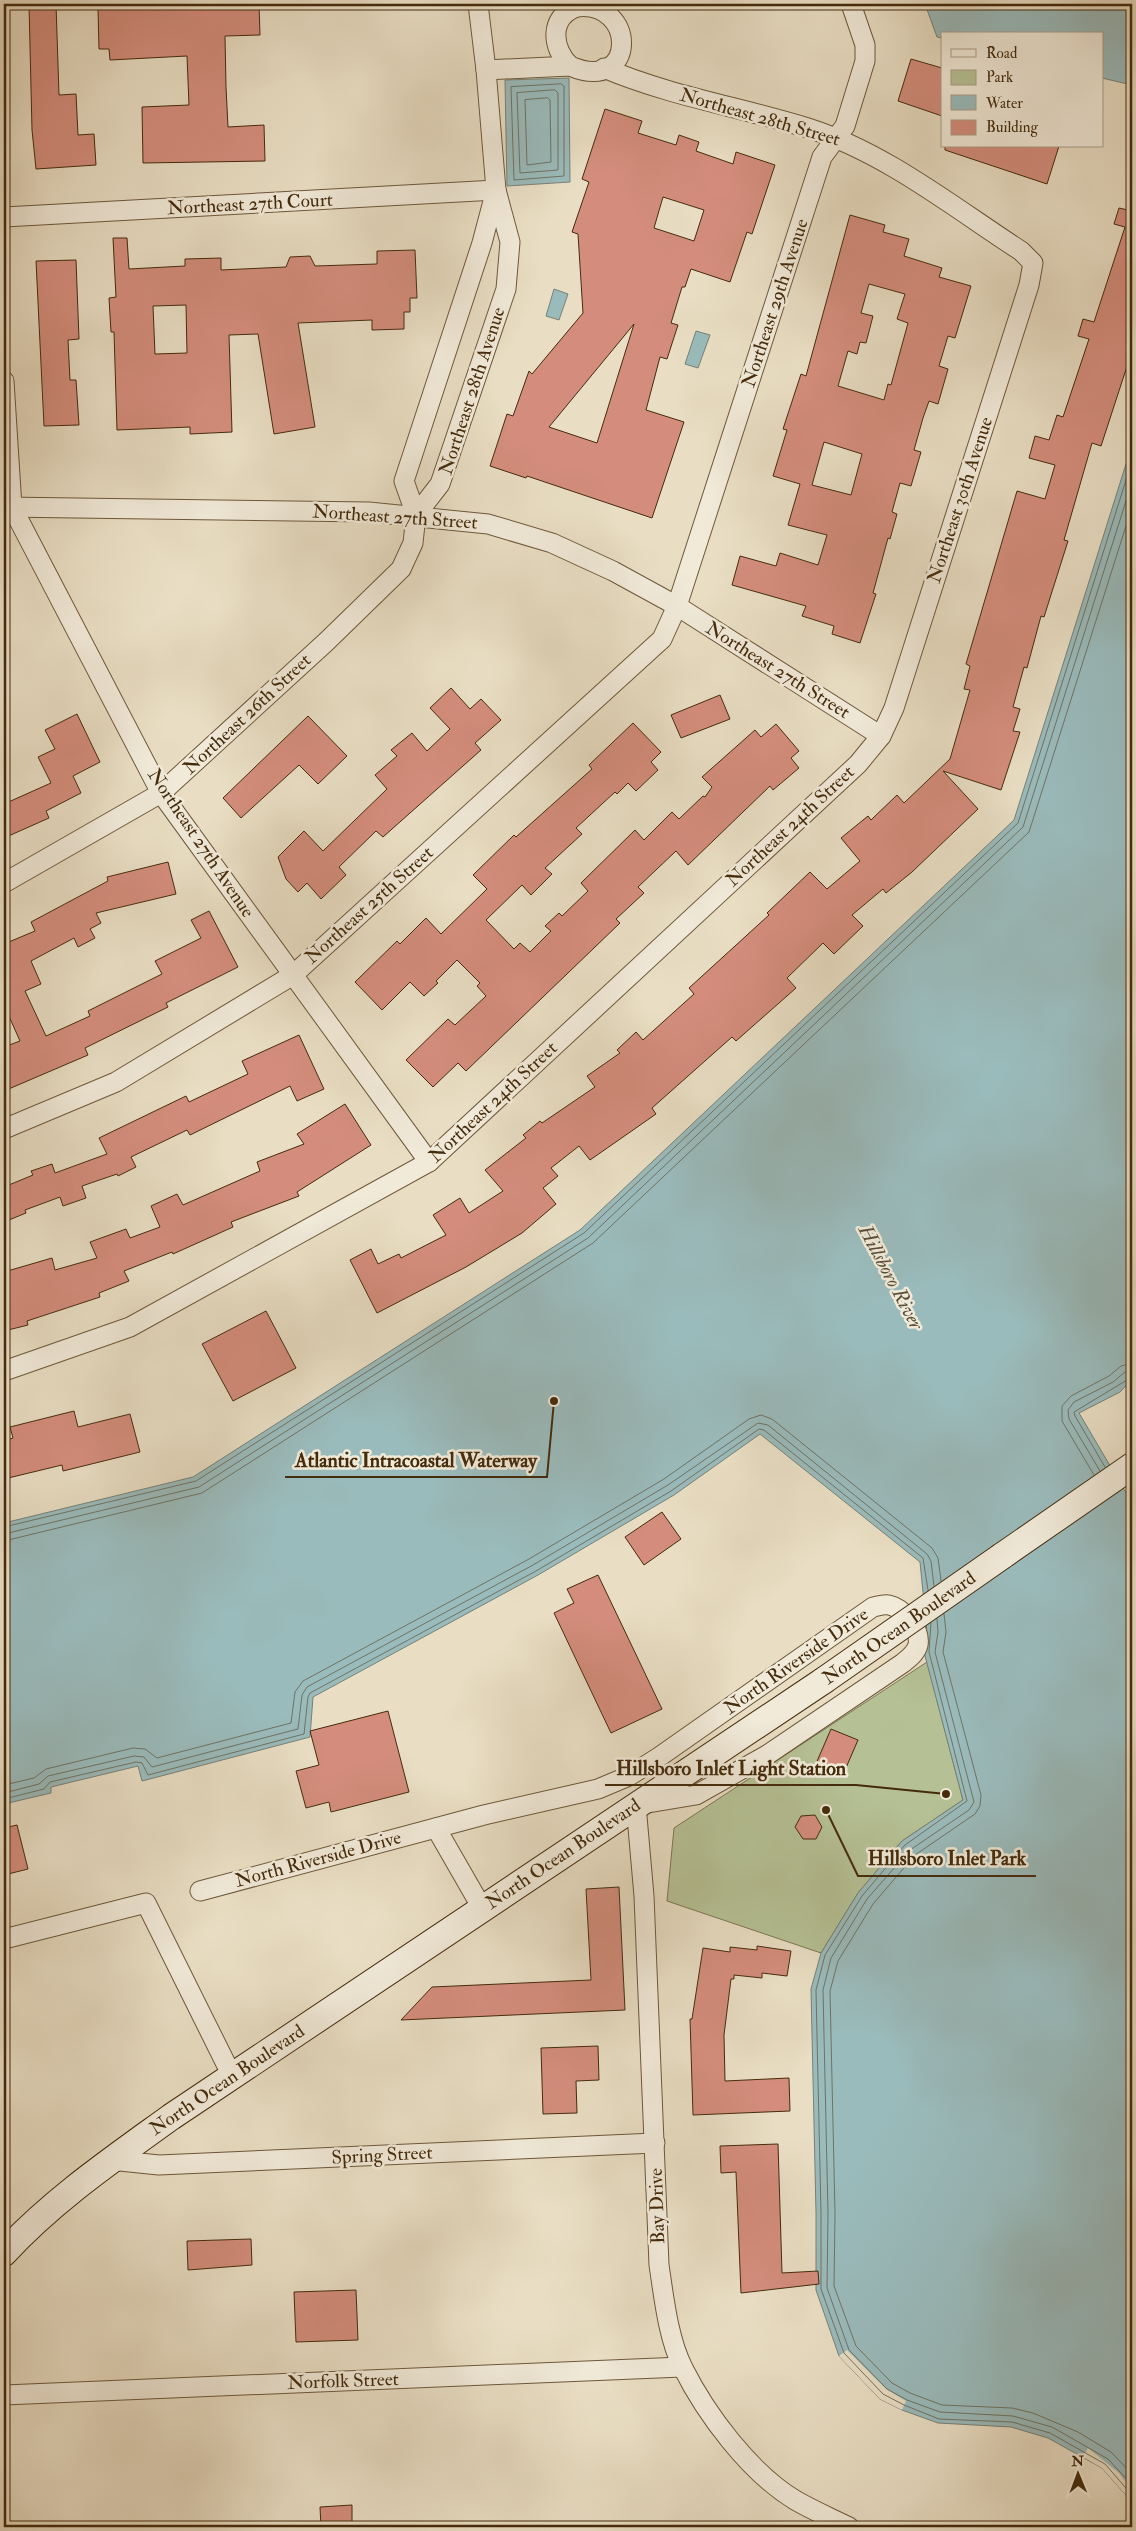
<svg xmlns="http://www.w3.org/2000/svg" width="1136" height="2531" font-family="'IM FELL Double Pica',serif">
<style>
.green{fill:#b5c195;stroke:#7c7650}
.water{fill:#9abbbc;stroke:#788176}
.pier{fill:#e9dec4}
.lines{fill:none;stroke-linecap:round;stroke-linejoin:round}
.shore{stroke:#6f7364;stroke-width:1}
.building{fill:#d48d7d;stroke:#442b0c;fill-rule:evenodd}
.minor-casing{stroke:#6d583a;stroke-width:21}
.secondary-casing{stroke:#442b0c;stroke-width:28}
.minor{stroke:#f1ead9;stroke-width:19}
.secondary{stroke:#f1ead9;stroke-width:26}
.secondary-bridge-casing{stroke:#442b0c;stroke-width:28;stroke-linecap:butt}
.secondary-bridge{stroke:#f1ead9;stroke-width:26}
.labels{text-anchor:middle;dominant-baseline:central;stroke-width:5;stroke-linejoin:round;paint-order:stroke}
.street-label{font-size:19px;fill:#442b0c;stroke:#f1ead9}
.water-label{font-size:20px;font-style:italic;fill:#5a4f38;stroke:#f1ead9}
.leader{fill:none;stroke:#442b0c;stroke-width:2}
.callout-dot{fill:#442b0c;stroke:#f1ead9;stroke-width:2}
.callout-label{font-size:20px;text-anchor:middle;font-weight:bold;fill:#442b0c;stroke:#f1ead9;stroke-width:5;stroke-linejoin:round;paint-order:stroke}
</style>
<rect width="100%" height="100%" fill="#e9dec4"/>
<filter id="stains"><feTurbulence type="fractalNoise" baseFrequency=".004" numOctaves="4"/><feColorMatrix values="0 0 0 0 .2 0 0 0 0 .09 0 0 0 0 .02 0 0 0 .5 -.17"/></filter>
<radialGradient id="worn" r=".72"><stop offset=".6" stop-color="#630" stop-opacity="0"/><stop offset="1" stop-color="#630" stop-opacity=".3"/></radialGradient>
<path class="green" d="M927,1662l36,138 -61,41 -44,52 -37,60 -154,-52 7,-73z"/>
<g class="water">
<path d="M925,4h207v81l-30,-7v-44h-160v4l-5,-1z"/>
<path d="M569,78l1,104 -63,4 -2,-106z"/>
<path d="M554,289l14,5 -9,26 -13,-4z"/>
<path d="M696,331l14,4 -12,33 -13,-4z"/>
<path d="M1132,445v934l-12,13 -41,21 53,90v999l-30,-34 -54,-30 -37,-11 -73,-4 -36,-13 -22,-11 -41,-43 -23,-66v-77l-5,-224 10,-36 37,-60 44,-52 61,-41 -39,-148 3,-20 -7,-70 -160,-128 -86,61 -136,80 -225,122 -3,40 -168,44 -4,-15 -87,21v6l-47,11v-281l189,-46 387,-247 434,-410z"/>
</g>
<g class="pier">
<path d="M847,2350l39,39 20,12 -4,9 -22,-11 -41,-43z"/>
<path d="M1088,2448l31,25 13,17v12l-30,-34 -19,-11z"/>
</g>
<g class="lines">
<g class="shore">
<path d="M561,84l3,2v90l-50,4 -3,-93z"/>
<path d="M555,90l3,3v77l-38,3 -3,-80z"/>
<path d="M548,98l2,2 1,62 -24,3 -2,-65z"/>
<path d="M1105,1467l-30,-51 -1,-4 58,-35"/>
<path d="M1100,1471l-31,-52 -1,-9 6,-8 39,-20 12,-10 7,-1"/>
<path d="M1094,1475l-32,-54v-15l9,-10 38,-20 12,-10 11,-3"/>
<path d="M4,1527l192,-46 388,-248 434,-410 114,-362"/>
<path d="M4,1534l195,-47 389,-249 435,-411 109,-345"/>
<path d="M4,1541l198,-48 391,-250 436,-411 103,-325"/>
<path d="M944,1614l2,18 -3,20 38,143 -1,11 -5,8 -60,41 -42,49 -35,57 -8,30 5,222 -1,73 22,60 36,37 18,10 32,12 70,3 21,5 45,19 33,20 21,22"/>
<path d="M937,1619l1,13 -3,20 39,150 -5,8 -59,40 -43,49 -36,59 -8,32 5,223 -1,75 22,62 38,39 20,11 33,12 73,4 39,11 56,32 24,26"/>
<path d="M931,1623l-2,29 38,149 -62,44 -43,51 -37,59 -9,35 5,223v76l23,64 39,41 21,11 35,14 73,3 38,11 55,31 27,31"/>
<path d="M4,1785l30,-7 12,-9 87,-21 12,1 12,9 134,-35 4,-31 8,-11 226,-122 135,-80 85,-60 12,-4 11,4 160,129 6,10 3,23"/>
<path d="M4,1793l35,-9 9,-8 86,-20 10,1 8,10 146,-38 4,-34 5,-8 226,-122 135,-80 90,-62 10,2 159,129 4,7 3,25"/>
<path d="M4,1799l40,-10 6,-7 86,-20 6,1 6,12 156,-41 4,-37 2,-4 226,-122 135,-80 88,-62 5,1 159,128 5,32"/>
</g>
</g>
<g class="building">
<path d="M29,4h27l3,91 17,-1 2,41 16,-1 2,31 -60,4 -4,-39z"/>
<path d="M186,4h73l1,31 -35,1 1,51 2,40 36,-2 1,36 -122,2 -1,-56 47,-2 -2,-49 -77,4 -1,-11h-10l-1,-40 88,-3z"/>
<path d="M911,59l31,9v48l-44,-15z"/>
<path d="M605,109l37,12 -4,12 38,12 3,-10 20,7 -3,9 37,13 3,-12 39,13 -23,69 -5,-2 -17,50 -39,-13 -6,18h-3l-11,36 7,2 -11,34 -7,-2 -14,53 38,12 -32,96 -125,-42 -1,2 -36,-12 17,-52 6,2 16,-45 3,3 51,-61 -5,-79 -6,-2 17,-50 -7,-3zM663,197l41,13 -10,31 -40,-13zM634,324l-37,119 -48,-16z"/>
<path d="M945,146h114l-12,38 -102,-34z"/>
<path d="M1119,208l13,3v140l-31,95 -9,-3 -28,97 4,1 -24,76 -3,-1 -14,52 -3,-1 -11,40 7,2 -7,22 7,1 -19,58 -58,-19 35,38 -66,63 -26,21 -3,-4 -31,26 11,11 -29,28 -11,-11 -36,35 9,10 -60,53 -4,-4 -80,71 4,6 -66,46 -11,-14 -28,22 7,8 -15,12 13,16 -34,29 -56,34 -89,46 -27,-53 21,-11 7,15 21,-10 2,4 45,-23 -13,-20 27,-17 9,15 34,-22 -18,-21 41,-32 -3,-3 17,-14 2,2 53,-36 -8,-11 33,-23 -3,-3 19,-18 7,8 51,-46 -5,-6 80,-73 -2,-2 43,-41 17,17 33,-28 -19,-23 27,-22 3,4 26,-25 7,8 46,-44 20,-69 -6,-1 6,-23 -4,-2 51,-173 28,8 10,-34 -26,-7 6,-22 14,4 8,-25 6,2 26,-78 -11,-3 5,-17 11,3 31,-95 -11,-3z"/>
<path d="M850,215l35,10 -2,7 26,7 -5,17 38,12 -3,9 32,9 -16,52 -7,-2 -9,30 9,3 -10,35 -9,-3 -6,17 -9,32 7,2 -10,34 -11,-3 -8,29 5,2 -7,25 -2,-1 -15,55 3,1 -16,49 -28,-9 2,-8 -32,-10 4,-10 -74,-21 8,-29 36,10 4,-13 38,12 9,-30 -39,-10 12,-41 -27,-8 14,-46 -4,-1 18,-55 5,2zM869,284l36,10 -8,25 11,4 -17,62 -3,-1 -4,16 -46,-14 10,-35 9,3 3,-12 6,1 7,-27 -12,-3zM824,442l38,12 -11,41 -39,-10z"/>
<path d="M113,238h14l2,31 56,-3v-7l36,-1v12l65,-3 4,-10 20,-1 5,10 62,-2v-13l38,-1 2,48h-7v14h-6v17l-32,1v-10l-74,3 17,104 -41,7 -16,-100 -29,1 3,97 -42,2v-7l-73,3 -3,-98h-3l-2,-34 7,-1zM186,305l1,48 -32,1 -2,-48z"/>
<path d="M76,260l3,79 -11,1 2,40h6l3,45 -35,1 -8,-165z"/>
<path d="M451,688l19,21 11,-10 20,21 -26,23 6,7 -98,87 -7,-6 -37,36 7,8 -25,24 -14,-16 -9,9 -12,-13 -8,-22 26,-26 19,20 64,-62 -12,-14 22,-19 -6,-6 21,-17 15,18 23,-22 -20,-21z"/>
<path d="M720,695l10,24 -49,19 -10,-23z"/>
<path d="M77,714l23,48 -27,14 8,17 -35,18 3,7 -45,20v-34l47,-21 -13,-26 17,-8 -10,-19z"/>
<path d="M308,716l39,40 -29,28 -19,-19 -58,53 -18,-20z"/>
<path d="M633,723l28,29 -10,10 7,8 -22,21 -8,-8 -11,11 -2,-2 -39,36 6,6 -37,34 7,6 -21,21 -9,-10 -36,35 28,29 6,-6 10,9 21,-21 -6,-5 14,-13 3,3 26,-25 -7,-8 54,-53 9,10 28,-28 7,7 24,-23 2,1 7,-10 -10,-10 53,-47 6,7 15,-13 23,27 -8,7 8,10 -26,22 -3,-4 -82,79 -12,-14 -38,36 6,6 -28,26 4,4 -154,148 -8,-8 -25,24 -27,-27 42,-41 7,6 31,-29 -9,-10 3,-3 -23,-23 -21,21 2,2 -14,13 -14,-14 -28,28 -27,-28 42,-41 3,3 26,-26 15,16 46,-45 -14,-14 41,-40 2,2 76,-68 -3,-4z"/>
<path d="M168,862l8,32 -80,19 5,10 -11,6 5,9 -17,9 -4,-9 -43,23 10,23 -16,7 21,45 44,-20 -2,-5 74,-37 -7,-13 46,-23 -10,-18 18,-9 29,56 -72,36 2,4 -83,41 3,7 -84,36v-44l16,-6 -16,-36v-61l31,-13 -4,-9 77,-41 -1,-4z"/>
<path d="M299,1035l25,54 -27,12 -7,-15 -100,49 -3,-5 -56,27 5,10 -18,9 -1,-2 -35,12 4,12 -23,8 -3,-9 -35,13 1,3 -22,9v-35l29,-12 -2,-4 21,-7 3,9 52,-19 -8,-16 87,-42 3,6 59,-28 -6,-13z"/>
<path d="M345,1104l26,41 -74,47 2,4 -68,26 2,5 -60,27 -1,-2 -48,19 5,10 -30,12 1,4 -73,24 1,4 -24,6v-59l48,-14 3,12 42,-12 -7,-16 36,-13 4,9 30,-11 -9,-21 26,-12 6,11 77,-34 -3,-9 47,-18 -7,-10z"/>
<path d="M266,1311l30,57 -63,33 -31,-57z"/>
<path d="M74,1411l4,16 52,-13 10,38 -77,19 -1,-6 -58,14v-38l9,-3 -3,-11z"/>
<path d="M662,1512l19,27 -37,26 -19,-28z"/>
<path d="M598,1575l64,134 -51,24 -57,-120 20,-10 -7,-14z"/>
<path d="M388,1711l21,81 -78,20 -2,-10 -23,6 -10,-37 23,-6 -9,-34z"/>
<path d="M831,1729l27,11 -16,37 -27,-11z"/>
<path d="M815,1815l7,12 -6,12h-13l-8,-12 6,-11z"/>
<path d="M17,1825l11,44 -24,6v-47z"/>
<path d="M619,1887l6,123 -224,10 31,-33 159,-7 -5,-91z"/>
<path d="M757,1946l34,5 -4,25 -25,-3v5l-28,-3v4h-3l-7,56 1,46 64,-3 1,33 -97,4 -3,-96h2l11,-71 27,4v-5l27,3z"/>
<path d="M598,2046l1,34 -23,1 1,32 -34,1 -2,-66z"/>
<path d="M778,2144l4,129 36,-2 1,13 -78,9 -5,-121 -15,1 -1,-27z"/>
<path d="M251,2239l1,26 -64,5 -1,-29z"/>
<path d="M356,2290l2,50 -62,2 -2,-50z"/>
<path d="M352,2505v22h-31l-1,-20z"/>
</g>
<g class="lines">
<defs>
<g id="minor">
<path d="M486,70l84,-4c68,29 67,-66 7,-59 -29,10 -25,42 -7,59"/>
<path d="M4,217l492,-27"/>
<path d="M4,381l8,126 149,286 268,369"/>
<path d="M4,507l365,5 119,12 64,19 61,28 64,35 204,130"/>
<path d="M416,515l24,-31 66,-195 4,-47 -14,-52 -10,-120 -8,-66"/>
<path d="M4,883l157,-90 165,-151 75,-73 12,-26 3,-28 -12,-34 78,-238 14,-53"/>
<path d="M4,1129l112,-47 177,-107 369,-336 15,-33 145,-449 23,-31 20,-65v-16l-14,-41"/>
<path d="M4,1371l126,-44 299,-165 429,-398 23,-28 13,-28 135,-423 4,-22 -12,-12c-68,-44 -135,-98 -213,-123 -68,-21 -138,-32 -204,-60"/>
<path d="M436,1828l46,80"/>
<path d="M200,1891l284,-76 114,-26 31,-13 30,-19 214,-150c5,-1 11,-3 16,-2 14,3 32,24 29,40 -2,8 -9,13 -15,18l-136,92 -71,40 -60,10 8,91 15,369c5,33 9,73 24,103 23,46 67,105 112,132 17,10 36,18 54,27"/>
<path d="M4,1939l142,-36 86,173"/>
<path d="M110,2160l49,5 496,-22"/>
<path d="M4,2395l678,-28"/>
</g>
<g id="secondary">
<path d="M1002,1556l130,-90"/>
<path d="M4,2253c49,-53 109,-94 167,-136l652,-436"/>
</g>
</defs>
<use href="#minor" class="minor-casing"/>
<use href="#secondary" class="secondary-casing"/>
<use href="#minor" class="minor"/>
<use href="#secondary" class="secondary"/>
<defs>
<path id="secondary-bridge" d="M823,1681l179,-125"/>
</defs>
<use href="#secondary-bridge" class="secondary-bridge-casing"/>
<use href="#secondary-bridge" class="secondary-bridge"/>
</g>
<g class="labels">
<g class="street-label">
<text transform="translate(760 117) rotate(16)">Northeast 28th Street</text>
<text transform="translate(250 204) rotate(-3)">Northeast 27th Court</text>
<text transform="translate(775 303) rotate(-72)">Northeast 29th Avenue</text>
<text transform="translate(472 391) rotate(-72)">Northeast 28th Avenue</text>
<text transform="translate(960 500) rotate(-72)">Northeast 30th Avenue</text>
<text transform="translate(395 517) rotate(4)">Northeast 27th Street</text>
<text transform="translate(778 670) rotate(32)">Northeast 27th Street</text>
<text transform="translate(247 714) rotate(-43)">Northeast 26th Street</text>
<text transform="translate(790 826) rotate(-43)">Northeast 24th Street</text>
<text transform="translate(201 843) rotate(56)">Northeast 27th Avenue</text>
<text transform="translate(369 905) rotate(-42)">Northeast 25th Street</text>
<text transform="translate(493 1102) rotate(-43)">Northeast 24th Street</text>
<text transform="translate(899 1628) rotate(-35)">North Ocean Boulevard</text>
<text transform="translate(796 1661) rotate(-35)">North Riverside Drive</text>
<text transform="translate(563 1854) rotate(-34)">North Ocean Boulevard</text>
<text transform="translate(318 1859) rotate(-15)">North Riverside Drive</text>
<text transform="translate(227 2080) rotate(-34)">North Ocean Boulevard</text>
<text transform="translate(382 2155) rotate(-3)">Spring Street</text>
<text transform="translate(657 2206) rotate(-92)">Bay Drive</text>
<text transform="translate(343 2381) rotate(-2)">Norfolk Street</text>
</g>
<g class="water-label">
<text transform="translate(891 1277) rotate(62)">Hillsboro River</text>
</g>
</g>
<path class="leader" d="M554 1401L547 1477H285M946 1794L856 1785H605M826 1810L858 1876H1036"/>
<g class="callout-dot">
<circle cx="554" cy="1401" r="5"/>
<circle cx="946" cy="1794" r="5"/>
<circle cx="826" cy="1810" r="5"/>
</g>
<g class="callout-label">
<text x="416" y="1467">Atlantic Intracoastal Waterway</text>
<text x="731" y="1775">Hillsboro Inlet Light Station</text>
<text x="947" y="1865">Hillsboro Inlet Park</text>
</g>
<rect width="1136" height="2531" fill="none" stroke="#e9dec4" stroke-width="20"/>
<rect x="5" y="5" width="1126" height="2521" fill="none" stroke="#442b0c" stroke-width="2.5"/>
<rect x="10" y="10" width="1116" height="2511" fill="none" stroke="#442b0c"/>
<rect x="941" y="32" width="162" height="115" fill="#f1ead9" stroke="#ac9e87"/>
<rect x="951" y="49" width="25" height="8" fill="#f1ead9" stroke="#ac9e87"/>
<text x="986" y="58" font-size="15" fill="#442b0c">Road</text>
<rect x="951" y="70" width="25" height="15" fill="#b5c195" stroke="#ac9e87"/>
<text x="986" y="82" font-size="15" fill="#442b0c">Park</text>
<rect x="951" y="95" width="25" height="15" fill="#9abbbc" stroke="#ac9e87"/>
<text x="986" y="108" font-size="15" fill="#442b0c">Water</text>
<rect x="951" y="120" width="25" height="15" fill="#d48d7d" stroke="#ac9e87"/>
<text x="986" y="132" font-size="15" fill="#442b0c">Building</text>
<g transform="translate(1078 2474) rotate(359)" stroke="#f1ead9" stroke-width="4" paint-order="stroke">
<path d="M0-4L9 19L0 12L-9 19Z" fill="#442b0c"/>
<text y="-8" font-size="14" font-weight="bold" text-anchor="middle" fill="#442b0c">N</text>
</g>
<rect width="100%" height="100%" filter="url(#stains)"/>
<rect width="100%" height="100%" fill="url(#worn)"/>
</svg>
